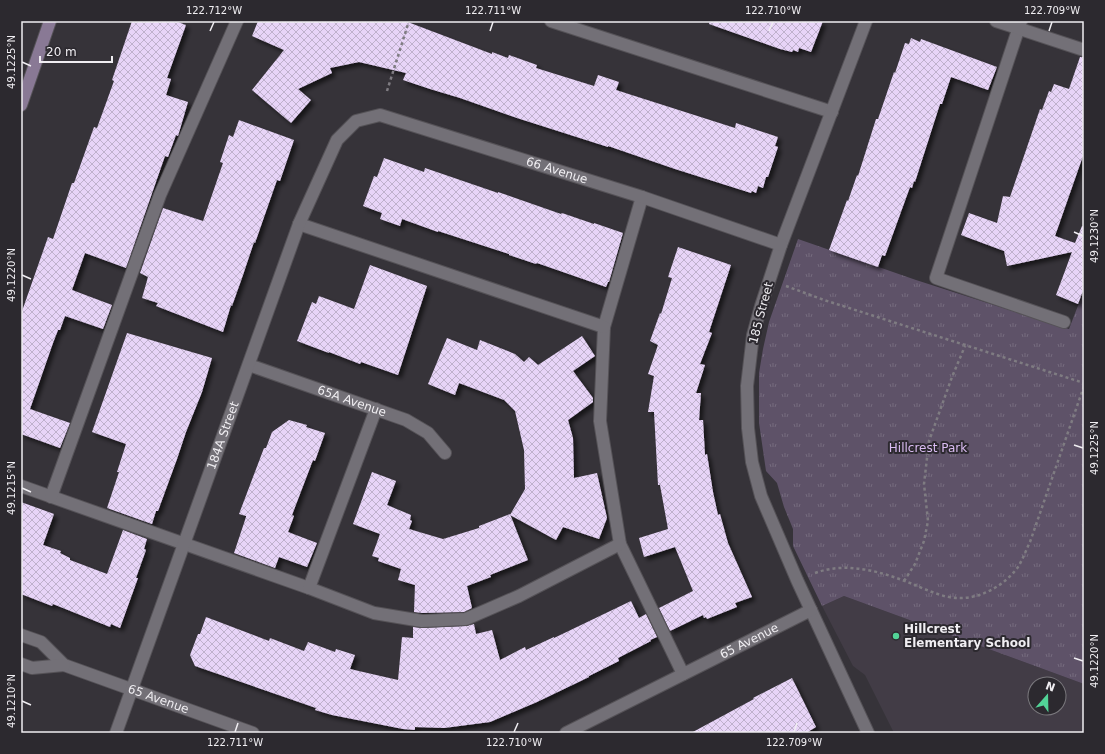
<svg xmlns="http://www.w3.org/2000/svg" width="1105" height="754" font-family="'DejaVu Sans',sans-serif">
<style>
.built{fill:#423c46;fill-rule:evenodd}
.park{fill:url(#park-tufts)}
.building{fill:url(#building-cross-hatch);filter:url(#shadow)}
.lines{fill:none;stroke-linecap:round;stroke-linejoin:round}
.lane-casing{stroke:#555257;stroke-width:14}
.street-casing{stroke:#555257;stroke-width:14}
.secondary-casing{stroke:#555257;stroke-width:14}
.path{stroke:#7f7c82;stroke-width:2.5;stroke-dasharray:3 3;stroke-linecap:butt}
.lane{stroke:#737077;stroke-width:12}
.street{stroke:#737077;stroke-width:12}
.secondary{stroke:#897995;stroke-width:12}
.ticks{fill:none;stroke:#f0eef2;stroke-width:1.5}
.poi-dot{fill:#52d397;stroke:#2c292f;stroke-width:1.5}
.labels{text-anchor:middle;dominant-baseline:central;stroke-width:4;stroke-linejoin:round;paint-order:stroke}
.street-label{font-size:12px;fill:#f0eef2;stroke:#2c292f}
.park-label{font-size:12px;fill:#dabcf2;stroke:#2c292f}
.poi-label{font-size:12px;font-weight:bold;fill:#f0eef2;stroke:#2c292f;text-anchor:start}
.neatline{fill:none;stroke:#f0eef2;stroke-width:1.5}
.ticks-label{font-size:10px;text-anchor:middle;fill:#f0eef2}
</style>
<defs>
<pattern id="park-tufts" width="24" height="20" patternUnits="userSpaceOnUse"><rect width="24" height="20" fill="#5e5268"/><path d="M3 7l-1-3M5 7V3M7 7l1-3M15 17l-1-3M17 17v-4M19 17l1-3" fill="none" stroke="#756b7e"/></pattern>
<pattern id="building-cross-hatch" width="8" height="8" patternUnits="userSpaceOnUse"><rect width="8" height="8" fill="#e7d4f7"/><path d="M0 0l8 8M0 8l8-8" fill="none" stroke="#bfb1cc"/></pattern>
<filter id="shadow"><feDropShadow dx="3.5" dy="3.5" stdDeviation="2" flood-color="#0009"/></filter>
</defs>
<rect width="100%" height="100%" fill="#363339"/>
<path class="built" d="M844,596l240,88v49h-190l-29,-58 -12,-9 -31,-60zM1035,684h24v24h-24z"/>
<path class="park" d="M798,239l118,41 153,49 15,-39v394l-240,-88 -22,10 -29,-60v-17l-9,-22 -7,-24 -11,-12 -7,-48v-50l4,-24 6,-27z"/>
<g class="building">
<path d="M132,21h43l11,4 -19,53 4,1 -5,16 22,7 -10,34 -2,-1 -8,22 -3,-1 -39,112 -41,-15 -13,37 40,15 -9,24 -38,-13 -5,14h-2l-5,13 -23,66 40,14 -10,25 -39,-14v-120l27,-77 5,2 19,-56h2l20,-56 3,1 17,-47 -2,-1z"/>
<path d="M258,21h147l87,33v-2l16,6 1,-3 28,10 -1,3 58,18 4,-11 21,7 -3,8 119,38 1,-5 42,14 -3,9 3,1 -10,30h-2l-3,11 -5,-2 -2,7 -4,-2 -1,2 -76,-24 -67,-23v1l-91,-29 -57,-20 -30,-9 -27,-9 3,-7 -47,-11 -29,6 2,5 -34,16 13,11 -20,23 -39,-33 32,-40 -32,-14z"/>
<path d="M710,21h113l-12,31 -12,-4 -1,4 -5,-2 -1,2 -12,-3 -71,-25z"/>
<path d="M911,38l9,4 1,-3 76,28 -9,23 -37,-13 -9,27h-2l-25,78 -1,-1 -2,7 -2,-1 -25,69 -3,-1 -4,12 -49,-17 18,-50 1,1 9,-26 1,1 18,-57h2l16,-47 1,1 10,-30 4,1z"/>
<path d="M1080,57h4v96l-29,83 20,7 7,-17h2v62l-6,16 -22,-9 16,-43 -65,14 -3,-15 -43,-16 8,-22 28,10 6,-27 7,1 30,-88 2,1 7,-19 2,1 3,-8 15,5z"/>
<path d="M239,120l55,20 -14,41 -3,-1 -22,63 -1,-1 -11,33 -11,31 -1,-1 -8,27 -67,-26 2,-3 -16,-5 6,-21 -8,-4 23,-65 40,13 20,-58 -3,-1 9,-27 4,2z"/>
<path d="M384,158l40,14 1,-4 73,25v-1l63,22 1,-1 32,11v-1l29,10 -14,49h-1l-2,5 -69,-24 -1,1 -27,-9v-1l-71,-23v1l-36,-13 -2,7 -20,-7 2,-6 -19,-7 11,-30 3,1z"/>
<path d="M678,247l53,18 -22,67 3,1 -12,31 5,1 -9,28h5l-2,27h4l2,35 2,-1 6,38 5,23 2,-1 8,29 24,54 -17,6 2,4 -30,12 -1,-2 -2,1 -1,-3 -33,16 -11,-23 34,-17 -18,-44 -31,10 -5,-19 29,-9 -8,-44h-2l-4,-73h-6l6,-36 -6,-2 10,-29 -8,-4 10,-28 1,1 11,-36 -4,-1z"/>
<path d="M370,265l57,21 -29,89 -37,-13 -1,2 -31,-12v1l-32,-12 15,-39 4,2 3,-8 35,13z"/>
<path d="M127,333l85,25 -10,34 -16,40 -9,27 -19,52h-2l-4,13 -45,-16 12,-36h-2l9,-28 -34,-12z"/>
<path d="M582,336l13,20 -22,15 20,27v4l-25,18 5,18 1,40 23,-5 10,45 -8,21 -36,-12 -7,13 -46,-25 15,-26 -1,-39 -9,-39 -11,-11 -45,-17 -4,12 -27,-11 19,-46 30,12 3,-10 35,14 9,8 5,-5 9,8z"/>
<path d="M289,420l18,5 -1,2 19,6 -10,28 -2,-1 -21,55 2,1 -6,16 29,11 -10,24 -28,-10 -4,11 -41,-15 12,-36v-1l-7,-2 25,-66h2l6,-16z"/>
<path d="M372,472l24,9 -9,24 24,10 -1,5 2,1 -3,8 34,10 36,-11v-2l31,-12 18,46 -38,15 1,2 -24,9 5,22 -8,4 -42,1 -8,-1 1,-27 -17,-5 3,-11 -23,-8 1,-3 -7,-2 8,-22 -27,-10z"/>
<path d="M21,502l33,12 -11,31 18,6 -1,2 10,5v2l37,14 16,-44 24,9 -3,10 2,1 -10,28h2l-18,50 -9,-4 -1,3 -57,-23 -1,2 -31,-12z"/>
<path d="M631,601l8,17 7,-4 11,23 -7,3 1,1 -33,17 1,3 -30,15v1l-52,25 -47,20 -46,6 -29,-1v3l-12,-1 -71,-14 -17,-5 1,-2 -121,-42 -5,-11 8,-21h2l6,-17 63,24 1,-3 34,13 4,-9 27,10 1,-3 19,6 -5,14 48,11 4,-43 11,1v-11l9,1 44,-2 8,-2 2,10 16,-4 8,30 25,-13 1,3 28,-13v1z"/>
<path d="M792,678l24,49 -10,6h-115l63,-34 -1,-1z"/>
</g>
<g class="lines">
<defs>
<g id="lane">
<path d="M551,21l281,91"/>
<path d="M1021,21l-85,257 128,44"/>
<path d="M642,197l-38,130 -4,94 20,123 63,130"/>
<path d="M299,224l305,103"/>
<path d="M21,486l288,102 65,25 48,8 44,-2 53,-23 101,-52"/>
<path d="M51,497l109,-302 77,-174"/>
<path d="M309,588l67,-179"/>
</g>
<g id="street">
<path d="M866,21l-85,224 -20,61 -8,29 -6,51 1,42 4,34 9,34 36,84 71,153"/>
<path d="M996,21l88,29"/>
<path id="s1" d="M249,365l157,55 22,13 17,20"/>
<path id="s2" d="M21,635l20,7 23,23 189,68"/>
<path d="M21,664l11,4 32,-3"/>
<path id="s3" d="M116,733l183,-509 38,-84 19,-19 24,-6 262,82 139,48"/>
<path id="s4" d="M566,733l245,-123"/>
</g>
<path id="secondary" d="M21,105l29,-84"/>
</defs>
<use href="#lane" class="lane-casing"/>
<use href="#street" class="street-casing"/>
<use href="#secondary" class="secondary-casing"/>
<g class="path">
<path d="M387,91l22,-70"/>
<path d="M786,286l38,14 260,83"/>
<path d="M815,573c33,-12 68,-1 100,12 12,5 29,13 43,13 23,1 47,-13 60,-31 5,-8 8,-17 12,-25l54,-156"/>
<path d="M904,581l11,-17 9,-23 4,-20 -4,-37 5,-43 23,-64 13,-31"/>
</g>
<use href="#lane" class="lane"/>
<use href="#street" class="street"/>
<use href="#secondary" class="secondary"/>
</g>
<path class="ticks" d="M210,31l4,-9M490,31l3,-9M769,31l4,-9M1049,31l3,-9M22,62l9,4M1074,232l9,4M22,275l9,4M1074,445l9,3M22,488l9,4M1074,658l9,3M22,701l9,4M235,732l3,-9M514,732l4,-9M794,732l3,-9"/>
<circle class="poi-dot" cx="896" cy="636" r="4"/>
<g class="labels">
<g class="street-label">
<text stroke="none"><textPath href="#s3" startOffset="870">66 Avenue</textPath></text>
<text transform="translate(761 313) rotate(-75)">185 Street</text>
<text stroke="none"><textPath href="#s1" startOffset="109">65A Avenue</textPath></text>
<text stroke="none"><textPath href="#s3" startOffset="316">184A Street</textPath></text>
<text stroke="none"><textPath href="#s4" startOffset="205">65 Avenue</textPath></text>
<text stroke="none"><textPath href="#s2" startOffset="154">65 Avenue</textPath></text>
</g>
<g class="park-label">
<text x="928" y="448">Hillcrest Park</text>
</g>
<g class="poi-label">
<text x="904" y="629">Hillcrest<tspan x="904" dy="14">Elementary School</tspan></text>
</g>
</g>
<rect width="1105" height="754" fill="none" stroke="#2c292f" stroke-width="44"/>
<g transform="translate(1047 696) rotate(20)"><circle r="19" fill="#2c292f" stroke="#7a787d"/>
<path d="M0-3L7 15L0 10L-7 15Z" fill="#52d397"/>
<text y="-6" font-size="11" font-weight="bold" text-anchor="middle" fill="#f0eef2">N</text>
</g>
<path d="M40 56v6h72v-6" fill="none" stroke="#f0eef2" stroke-width="2"/>
<text x="46" y="56" font-size="12" fill="#f0eef2" stroke="#2c292f" stroke-width="3" paint-order="stroke">20 m</text>
<rect x="22" y="22" width="1061" height="710" class="neatline"/>
<g class="ticks-label">
<text x="214" y="14">122.712°W</text>
<text x="493" y="14">122.711°W</text>
<text x="773" y="14">122.710°W</text>
<text x="1052" y="14">122.709°W</text>
<text transform="translate(11 62) rotate(-90)" y="4">49.1225°N</text>
<text transform="translate(1094 236) rotate(-90)" y="4">49.1230°N</text>
<text transform="translate(11 275) rotate(-90)" y="4">49.1220°N</text>
<text transform="translate(1094 448) rotate(-90)" y="4">49.1225°N</text>
<text transform="translate(11 488) rotate(-90)" y="4">49.1215°N</text>
<text transform="translate(1094 661) rotate(-90)" y="4">49.1220°N</text>
<text transform="translate(11 701) rotate(-90)" y="4">49.1210°N</text>
<text x="235" y="746">122.711°W</text>
<text x="514" y="746">122.710°W</text>
<text x="794" y="746">122.709°W</text>
</g>
</svg>
